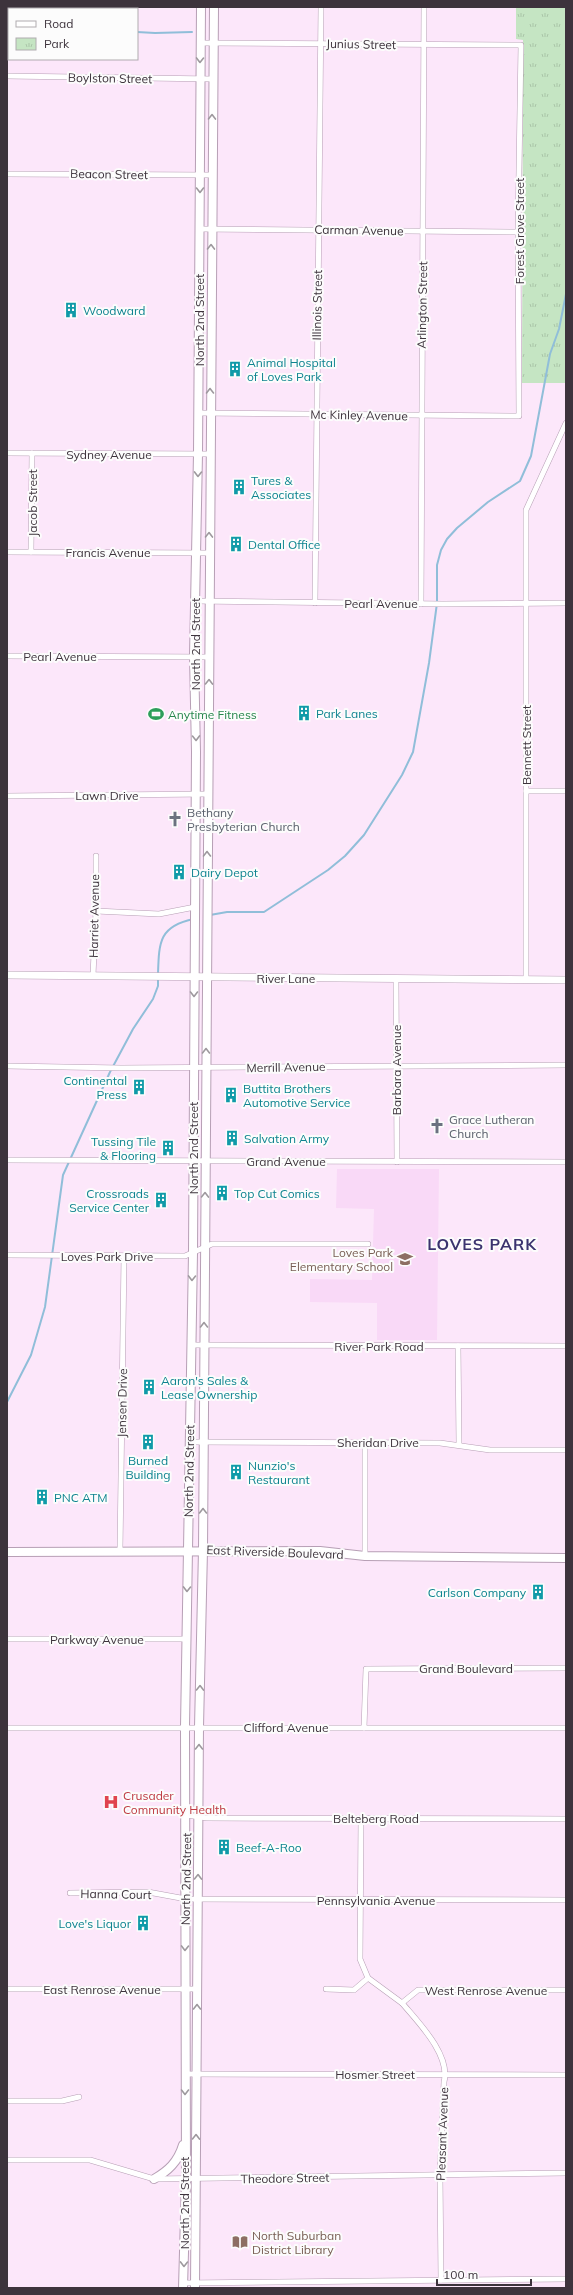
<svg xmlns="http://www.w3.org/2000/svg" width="573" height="2295" font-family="Mulish,sans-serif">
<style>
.built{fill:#f9d9f7}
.park{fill:url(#park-tufts)}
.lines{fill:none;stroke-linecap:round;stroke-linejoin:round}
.stream{stroke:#90bed9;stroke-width:2}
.street-casing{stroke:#b79fb5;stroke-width:6}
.secondary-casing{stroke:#b79fb5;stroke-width:8}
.primary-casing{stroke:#b79fb5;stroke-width:10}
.street{stroke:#fff;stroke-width:5}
.secondary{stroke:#fff;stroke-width:7}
.primary{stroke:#fff;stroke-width:8}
.oneway{stroke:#9e999e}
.labels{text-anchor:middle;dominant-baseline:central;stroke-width:4;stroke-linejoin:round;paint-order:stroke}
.street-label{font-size:12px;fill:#3d333c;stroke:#fcfcfc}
.culture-label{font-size:12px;fill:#0d838f;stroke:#fcfcfc;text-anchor:start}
.leisure-label{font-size:12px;fill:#27864d;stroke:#fcfcfc;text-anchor:start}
.worship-label{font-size:12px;fill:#5b616d;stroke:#fcfcfc;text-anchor:start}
.education-label{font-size:12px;fill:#785e54;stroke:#fcfcfc;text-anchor:end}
.health-label{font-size:12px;fill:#be3a42;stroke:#fcfcfc;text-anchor:start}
.district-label{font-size:16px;font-weight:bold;letter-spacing:1px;fill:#3b336f;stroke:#fcfcfc}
</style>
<defs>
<pattern id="park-tufts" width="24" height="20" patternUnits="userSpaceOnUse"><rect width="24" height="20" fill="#c5e5c3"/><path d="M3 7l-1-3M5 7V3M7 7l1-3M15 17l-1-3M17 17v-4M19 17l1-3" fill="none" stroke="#aac5a8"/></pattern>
</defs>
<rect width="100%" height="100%" fill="#fce7fa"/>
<path class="built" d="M337,1169h102l-2,171h-60v-37l-67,-1v-23l62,1 2,-71 -38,-1z"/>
<path class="park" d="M516,7h50v376h-44l1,-343 -7,-1z"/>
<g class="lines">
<g class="stream">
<path d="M137,32l18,1 37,-1"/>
<path d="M7,37h2"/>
<path d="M210,915l17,-3h37l64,-42 17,-14 19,-21 38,-60 11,-23 16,-89 8,-60v-38l4,-15 6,-11 10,-11 31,-26 32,-21 11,-25 19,-102 9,-25 7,-35"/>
<path d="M158,974c1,-32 1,-48 36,-55"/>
<path d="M7,1402l24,-47 14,-48 18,-132 47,-103 23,-43 20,-30 5,-13v-8"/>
</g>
<defs>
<g id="street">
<path d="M7,76l206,3"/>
<path d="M7,174l205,1"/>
<path d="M200,229l318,3"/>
<path d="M198,413l321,3 -1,-184 3,-187 -321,-2"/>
<path d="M7,453l203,1"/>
<path d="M7,552l202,1"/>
<path d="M31,552l1,-99"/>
<path d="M195,601l248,3 123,-1"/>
<path d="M315,603l6,-596"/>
<path d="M421,604l3,-597"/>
<path d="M7,656l202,1"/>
<path d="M526,791h40"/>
<path d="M7,796l201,-2"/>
<path d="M96,911l63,3 36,-7"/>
<path d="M93,975l3,-64v-55"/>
<path d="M396,979l1,183"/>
<path d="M526,980v-470l40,-87"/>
<path d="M7,1066l114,2 445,-3"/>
<path d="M7,1160l559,2"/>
<path d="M7,1255l178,1 27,-12h156"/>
<path d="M191,1345l375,1"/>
<path d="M458,1346l1,98"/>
<path d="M190,1442l250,1 50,7h76"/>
<path d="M365,1442v114"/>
<path d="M120,1550l4,-294"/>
<path d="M7,1639h179"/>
<path d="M7,1728h559"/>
<path d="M364,1728l2,-59 200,-1"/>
<path d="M186,1815l21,3 359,1"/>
<path d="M361,1818l-1,141 8,19"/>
<path d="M70,1893l78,-1 38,7 380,1"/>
<path d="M7,1989h190"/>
<path d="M326,1989l28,1 14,-12 34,25 16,-13h148"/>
<path d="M402,2003c16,19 49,52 42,79l-4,93 1,105"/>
<path d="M185,2074l381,1"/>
<path d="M7,2101h55l17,-4"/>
<path d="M7,2160h83l64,19 412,-6"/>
<path d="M184,2283l382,-4"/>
</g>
<path id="secondary" d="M7,975l559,5"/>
<g id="primary">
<path d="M7,1552l313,-1 45,5 201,2"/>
<path d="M154,2179c14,-8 24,-17 29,-34"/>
<path d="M183,2288l3,-109 -1,-452 8,-474 3,-501 -2,-96 4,-202 3,-447"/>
<path d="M195,2288l4,-561 4,-177 11,-1543"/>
</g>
</defs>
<use href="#street" class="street-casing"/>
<use href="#secondary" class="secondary-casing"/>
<use href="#primary" class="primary-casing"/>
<use href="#street" class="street"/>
<use href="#secondary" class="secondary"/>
<use href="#primary" class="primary"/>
</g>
<defs><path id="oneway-chevron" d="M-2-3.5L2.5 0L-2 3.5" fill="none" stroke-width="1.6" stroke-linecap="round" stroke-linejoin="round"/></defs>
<g class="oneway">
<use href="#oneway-chevron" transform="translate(200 60) rotate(91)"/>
<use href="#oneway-chevron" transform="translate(212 117) rotate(-89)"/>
<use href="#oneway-chevron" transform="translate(200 190) rotate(90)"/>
<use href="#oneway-chevron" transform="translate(211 247) rotate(-89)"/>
<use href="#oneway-chevron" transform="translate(210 391) rotate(-90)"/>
<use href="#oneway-chevron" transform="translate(198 474) rotate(91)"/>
<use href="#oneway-chevron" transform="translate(209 535) rotate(-89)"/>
<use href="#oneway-chevron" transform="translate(209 682) rotate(-89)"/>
<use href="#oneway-chevron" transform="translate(196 738) rotate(89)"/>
<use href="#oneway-chevron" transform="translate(207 854) rotate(-90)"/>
<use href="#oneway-chevron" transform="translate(194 994) rotate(90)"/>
<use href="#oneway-chevron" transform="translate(206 1051) rotate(-90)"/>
<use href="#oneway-chevron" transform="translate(205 1195) rotate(-89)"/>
<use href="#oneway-chevron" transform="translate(192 1278) rotate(91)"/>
<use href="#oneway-chevron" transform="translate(204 1325) rotate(-90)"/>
<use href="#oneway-chevron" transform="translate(203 1511) rotate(-90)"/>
<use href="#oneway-chevron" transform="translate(187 1589) rotate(91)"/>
<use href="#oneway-chevron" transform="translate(200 1688) rotate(-89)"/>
<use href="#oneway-chevron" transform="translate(199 1747) rotate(-90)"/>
<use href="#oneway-chevron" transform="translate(198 1877) rotate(-89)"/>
<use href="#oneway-chevron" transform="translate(185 1948) rotate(91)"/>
<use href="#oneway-chevron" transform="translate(197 2007) rotate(-90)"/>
<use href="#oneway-chevron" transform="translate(185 2092) rotate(90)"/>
<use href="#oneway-chevron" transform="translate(196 2137) rotate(-89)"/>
<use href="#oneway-chevron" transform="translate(184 2264) rotate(91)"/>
</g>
<defs>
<symbol id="building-bare" viewBox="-9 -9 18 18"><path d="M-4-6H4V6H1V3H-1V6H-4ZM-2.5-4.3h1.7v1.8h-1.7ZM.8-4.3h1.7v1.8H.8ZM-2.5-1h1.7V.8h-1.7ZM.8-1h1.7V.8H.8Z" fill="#0f9aa8" stroke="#fcfcfc" stroke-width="2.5" paint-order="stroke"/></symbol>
<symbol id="stadium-bare" viewBox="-9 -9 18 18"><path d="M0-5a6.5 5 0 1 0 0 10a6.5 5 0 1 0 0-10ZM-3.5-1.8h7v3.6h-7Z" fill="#2e9e5b" stroke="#fcfcfc" stroke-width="2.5" paint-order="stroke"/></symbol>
<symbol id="church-bare" viewBox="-9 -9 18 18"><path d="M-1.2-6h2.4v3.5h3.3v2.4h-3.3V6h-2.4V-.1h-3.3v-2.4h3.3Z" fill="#6b7280" stroke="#fcfcfc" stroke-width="2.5" paint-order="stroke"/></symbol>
<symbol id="school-bare" viewBox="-9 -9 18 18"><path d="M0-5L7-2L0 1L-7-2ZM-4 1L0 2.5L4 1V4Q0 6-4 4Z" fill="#8d6e63" stroke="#fcfcfc" stroke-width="2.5" paint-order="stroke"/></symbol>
<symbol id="hospital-bare" viewBox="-9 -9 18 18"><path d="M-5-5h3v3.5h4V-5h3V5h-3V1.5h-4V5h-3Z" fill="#e0444e" stroke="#fcfcfc" stroke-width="2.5" paint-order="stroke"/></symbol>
<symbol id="library-bare" viewBox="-9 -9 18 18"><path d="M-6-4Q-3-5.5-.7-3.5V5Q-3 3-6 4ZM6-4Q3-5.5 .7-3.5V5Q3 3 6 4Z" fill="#8d6e63" stroke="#fcfcfc" stroke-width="2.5" paint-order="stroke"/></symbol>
</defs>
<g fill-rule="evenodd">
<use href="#building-bare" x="60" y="299" width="22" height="22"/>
<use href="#building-bare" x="224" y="358" width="22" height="22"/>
<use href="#building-bare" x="228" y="476" width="22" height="22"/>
<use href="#building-bare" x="225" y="533" width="22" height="22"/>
<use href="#building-bare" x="293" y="702" width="22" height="22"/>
<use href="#stadium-bare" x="145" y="703" width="22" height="22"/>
<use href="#church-bare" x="164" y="808" width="22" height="22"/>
<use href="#building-bare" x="168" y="861" width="22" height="22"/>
<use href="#building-bare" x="128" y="1076" width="22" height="22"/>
<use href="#building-bare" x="220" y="1084" width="22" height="22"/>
<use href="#church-bare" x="426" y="1115" width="22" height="22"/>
<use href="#building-bare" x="221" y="1127" width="22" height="22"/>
<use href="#building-bare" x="157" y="1137" width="22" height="22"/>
<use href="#building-bare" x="211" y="1182" width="22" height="22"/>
<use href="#building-bare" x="150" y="1189" width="22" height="22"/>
<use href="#school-bare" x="394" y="1248" width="22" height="22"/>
<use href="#building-bare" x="138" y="1376" width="22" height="22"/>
<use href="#building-bare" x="137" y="1431" width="22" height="22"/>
<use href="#building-bare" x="225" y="1461" width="22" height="22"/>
<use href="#building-bare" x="31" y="1486" width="22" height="22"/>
<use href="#building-bare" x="527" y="1581" width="22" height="22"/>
<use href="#hospital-bare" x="100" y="1791" width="22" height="22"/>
<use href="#building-bare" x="213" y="1836" width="22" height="22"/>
<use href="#building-bare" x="132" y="1912" width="22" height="22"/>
<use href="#library-bare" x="229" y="2231" width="22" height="22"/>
</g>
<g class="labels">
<g class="street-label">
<text transform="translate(361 44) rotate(1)">Junius Street</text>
<text transform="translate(110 78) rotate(1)">Boylston Street</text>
<text transform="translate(109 174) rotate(1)">Beacon Street</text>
<text transform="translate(359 230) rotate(1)">Carman Avenue</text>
<text transform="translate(519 231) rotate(-90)">Forest Grove Street</text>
<text transform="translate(317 305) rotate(-89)">Illinois Street</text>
<text transform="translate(422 305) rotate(-89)">Arlington Street</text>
<text transform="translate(199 320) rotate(-90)">North 2nd Street</text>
<text transform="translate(359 415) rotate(1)">Mc Kinley Avenue</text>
<text x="109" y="454">Sydney Avenue</text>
<text transform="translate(32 503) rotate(-90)">Jacob Street</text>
<text x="108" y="552">Francis Avenue</text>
<text x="381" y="603">Pearl Avenue</text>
<text transform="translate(195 644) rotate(-90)">North 2nd Street</text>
<text x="60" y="656">Pearl Avenue</text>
<text transform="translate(526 745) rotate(-90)">Bennett Street</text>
<text x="107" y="795">Lawn Drive</text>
<text transform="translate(94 916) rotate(-89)">Harriet Avenue</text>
<text x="286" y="978">River Lane</text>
<text transform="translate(286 1067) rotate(-1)">Merrill Avenue</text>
<text transform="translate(396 1070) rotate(-90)">Barbara Avenue</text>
<text transform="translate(193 1148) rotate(-90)">North 2nd Street</text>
<text x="286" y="1161">Grand Avenue</text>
<text x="107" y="1256">Loves Park Drive</text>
<text x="379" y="1346">River Park Road</text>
<text transform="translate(122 1403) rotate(-89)">Jensen Drive</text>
<text x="378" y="1442">Sheridan Drive</text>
<text transform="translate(189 1471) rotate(-89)">North 2nd Street</text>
<text transform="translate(275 1552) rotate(2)">East Riverside Boulevard</text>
<text x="97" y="1639">Parkway Avenue</text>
<text x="466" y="1668">Grand Boulevard</text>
<text x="286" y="1727">Clifford Avenue</text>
<text x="376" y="1818">Belteberg Road</text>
<text transform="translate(186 1879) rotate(-89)">North 2nd Street</text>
<text transform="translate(116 1894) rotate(1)">Hanna Court</text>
<text x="376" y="1900">Pennsylvania Avenue</text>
<text x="102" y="1989">East Renrose Avenue</text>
<text x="486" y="1990">West Renrose Avenue</text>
<text x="375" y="2074">Hosmer Street</text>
<text transform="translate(442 2134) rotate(-88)">Pleasant Avenue</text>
<text transform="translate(285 2178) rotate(-1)">Theodore Street</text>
<text transform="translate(184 2203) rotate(-90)">North 2nd Street</text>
</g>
<g class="culture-label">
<text x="83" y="310">Woodward</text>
<text x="247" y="362">Animal Hospital<tspan x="247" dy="14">of Loves Park</tspan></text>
<text x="251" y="480">Tures &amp;<tspan x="251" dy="14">Associates</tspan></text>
<text x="248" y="544">Dental Office</text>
<text x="316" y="713">Park Lanes</text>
<text x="191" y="872">Dairy Depot</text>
<text x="127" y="1080" text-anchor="end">Continental<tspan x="127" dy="14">Press</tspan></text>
<text x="243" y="1088">Buttita Brothers<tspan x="243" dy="14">Automotive Service</tspan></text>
<text x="244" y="1138">Salvation Army</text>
<text x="156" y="1141" text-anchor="end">Tussing Tile<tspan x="156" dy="14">&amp; Flooring</tspan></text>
<text x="149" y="1193" text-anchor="end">Crossroads<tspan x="149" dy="14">Service Center</tspan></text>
<text x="234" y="1193">Top Cut Comics</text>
<text x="161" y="1380">Aaron's Sales &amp;<tspan x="161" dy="14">Lease Ownership</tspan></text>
<text x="148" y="1460" text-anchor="middle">Burned<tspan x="148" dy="14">Building</tspan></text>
<text x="248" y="1465">Nunzio's<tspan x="248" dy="14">Restaurant</tspan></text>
<text x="54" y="1497">PNC ATM</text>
<text x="526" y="1592" text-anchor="end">Carlson Company</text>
<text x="236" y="1847">Beef-A-Roo</text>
<text x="131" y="1923" text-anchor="end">Love's Liquor</text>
</g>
<g class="leisure-label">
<text x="168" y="714">Anytime Fitness</text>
</g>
<g class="worship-label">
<text x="187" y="812">Bethany<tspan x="187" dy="14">Presbyterian Church</tspan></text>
<text x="449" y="1119">Grace Lutheran<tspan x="449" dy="14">Church</tspan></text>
</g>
<g class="education-label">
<text x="393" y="1252">Loves Park<tspan x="393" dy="14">Elementary School</tspan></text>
<text x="252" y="2235" text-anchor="start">North Suburban<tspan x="252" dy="14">District Library</tspan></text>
</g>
<g class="health-label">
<text x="123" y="1795">Crusader<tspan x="123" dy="14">Community Health</tspan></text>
</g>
<g class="district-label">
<text x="482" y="1244">LOVES PARK</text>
</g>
</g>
<rect width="573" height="2295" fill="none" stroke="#3d333c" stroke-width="16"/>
<rect x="8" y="8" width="130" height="52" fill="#fcfcfc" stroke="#b0acaf"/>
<rect x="16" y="21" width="20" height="6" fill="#ffffff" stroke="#b0acaf"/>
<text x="44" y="28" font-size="12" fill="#3d333c">Road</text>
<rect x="16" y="38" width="20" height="12" fill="url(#park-tufts)" stroke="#b0acaf"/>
<text x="44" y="48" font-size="12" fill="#3d333c">Park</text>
<path d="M437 2279v6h94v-6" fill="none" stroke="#3d333c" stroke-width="2"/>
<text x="443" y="2279" font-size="12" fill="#3d333c" stroke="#fcfcfc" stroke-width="3" paint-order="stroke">100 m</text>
</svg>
